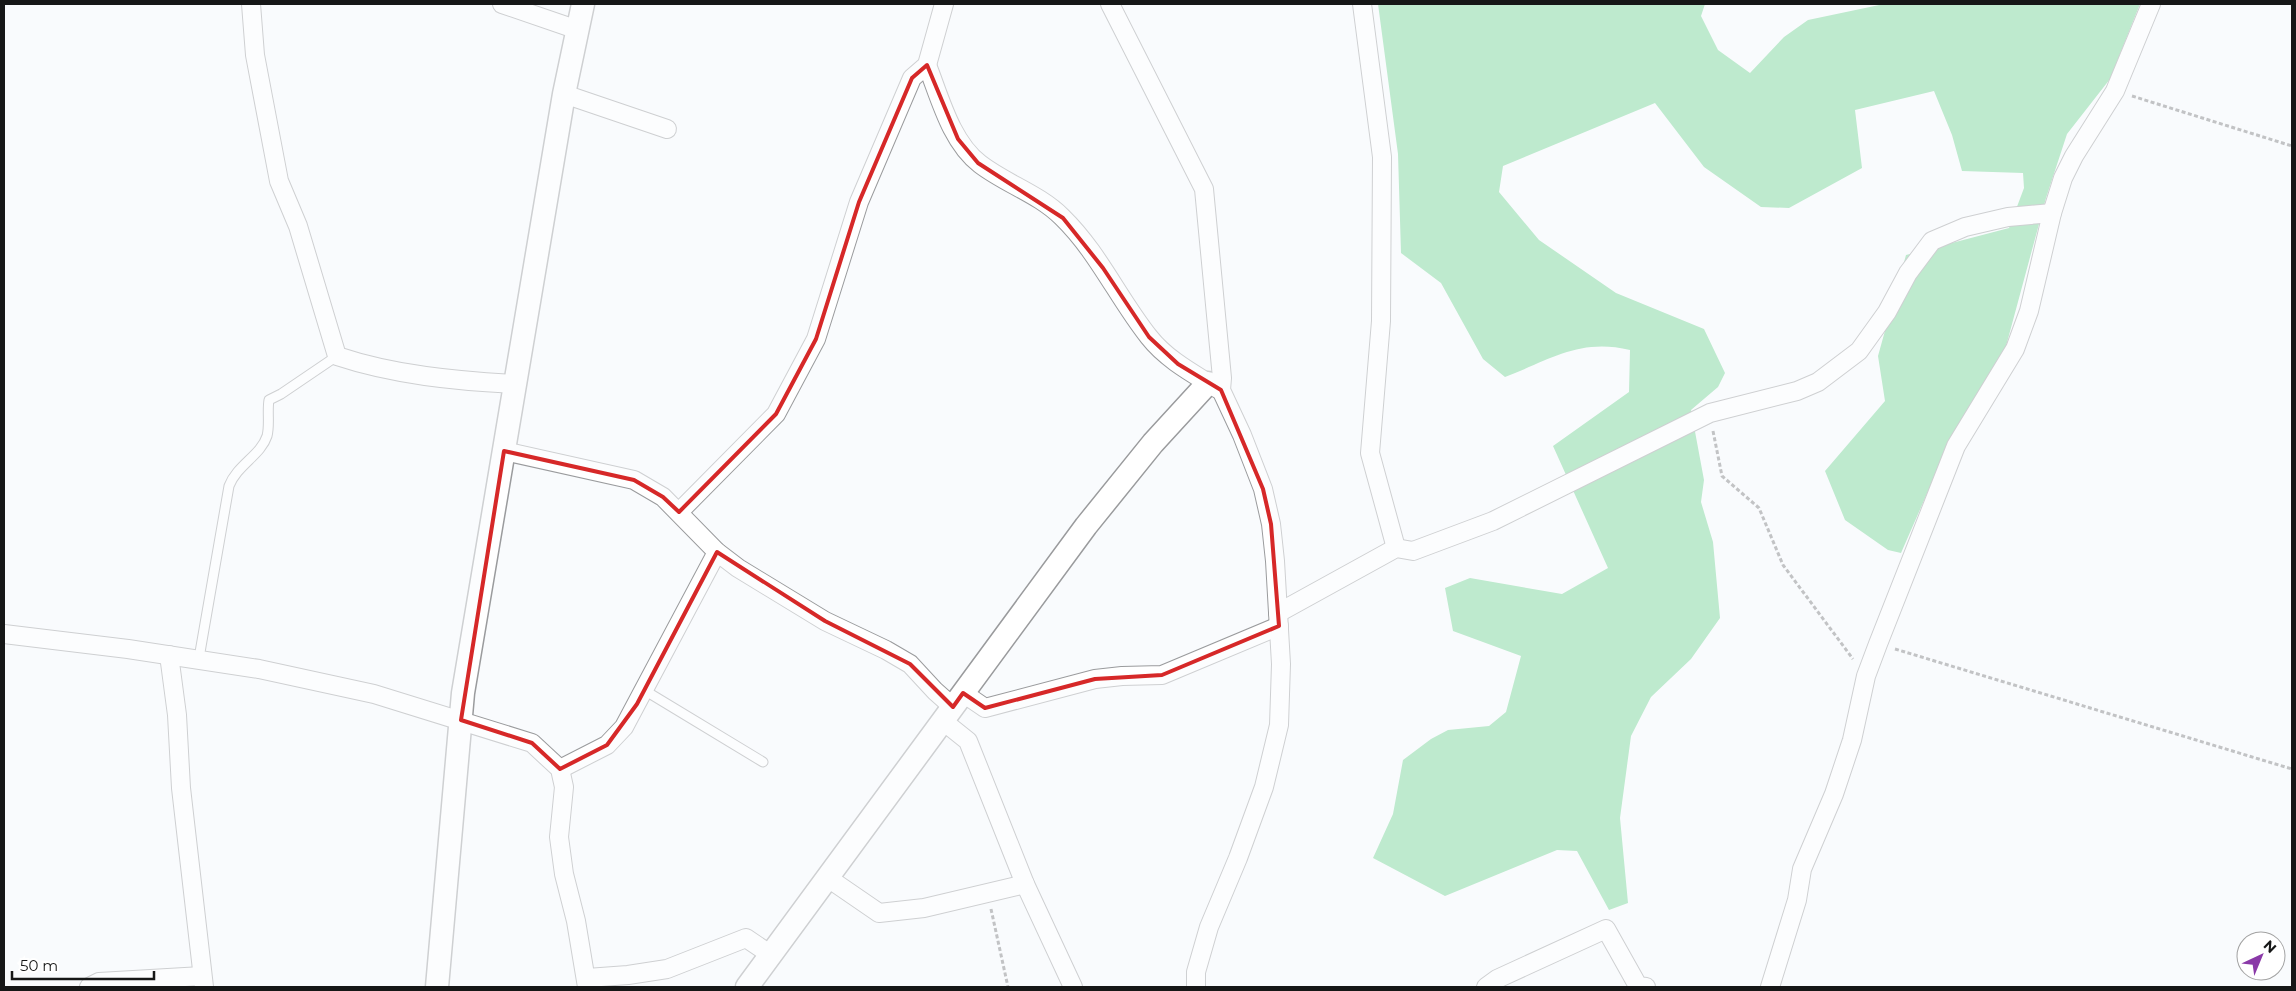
<svg xmlns="http://www.w3.org/2000/svg" width="2296" height="991" font-family="Montserrat,sans-serif">
<style>
.forest{fill:#76d495}
.lines{fill:none;stroke-linecap:round;stroke-linejoin:round}
.service-casing{stroke:#9a9b9d;stroke-width:11}
.minor-casing{stroke:#9a9b9d;stroke-width:20}
.tertiary-casing{stroke:#9a9b9d;stroke-width:25}
.path{stroke:#7e7f80;stroke-width:3;stroke-dasharray:4 2.5;stroke-linecap:butt}
.service{stroke:#fff;stroke-width:9}
.minor{stroke:#fff;stroke-width:18}
.tertiary{stroke:#fff;stroke-width:22}
.marked{fill:none;stroke:#d62828;stroke-width:4;stroke-linejoin:round}
</style>
<rect width="100%" height="100%" fill="#f9fbfd"/>
<path class="forest" d="M1378,4h327l-4,12 17,34 32,23 34,-36 24,-17 76,-16h256l-30,75 -43,55 -21,64 -41,152 -62,107 -42,96 -13,-3 -43,-30 -20,-49 60,-70 -7,-45 28,-101 103,-27 15,-40 -1,-15 -61,-2 -10,-36 -18,-44 -79,19 7,58 -73,40 -28,-1 -57,-40 -49,-64 -152,63 -4,26 40,48 77,53 88,36 21,44 -7,14 -27,23 13,70 -3,22 12,40 7,76 -29,41 -40,38 -20,39 -11,82 8,85 -19,7 -32,-59 -20,-1 -112,46 -72,-38 20,-44 10,-54 28,-21 17,-9 41,-4 17,-14 15,-56 -68,-25 -8,-43 25,-10 92,16 46,-26 -55,-122 76,-54 1,-42c-51,-12 -80,10 -125,27l-22,-18 -42,-76 -40,-30 -3,-99z"/>
<g class="lines">
<defs>
<g id="service">
<path d="M199,658l30,-172c8,-21 32,-31 38,-50 3,-11 0,-25 2,-36l12,-6 56,-38"/>
<path d="M644,690l119,72"/>
</g>
<g id="minor">
<path d="M251,4l4,51 24,126 19,45 39,130c57,19 119,25 179,28"/>
<path d="M502,4l76,26"/>
<path d="M1110,4l94,185 18,189 -1,12 21,45 21,54 8,35 4,37 6,103 -2,61 -15,62 -26,71 -29,69 -13,45v15"/>
<path d="M1362,4l20,153 -1,164 -11,132 26,95"/>
<path d="M927,65c13,33 24,77 53,99 26,20 59,30 82,53 36,35 56,81 87,120 18,23 45,37 69,52"/>
<path d="M564,94l103,35"/>
<path d="M504,451l130,29 29,17 54,55 21,16 87,53 61,29 24,14 25,27 18,16"/>
<path d="M679,512l97,-98 40,-75 43,-137 53,-124 15,-13 17,-61"/>
<path d="M1278,613l118,-65 17,3 80,-30 217,-108 87,-22 21,-9 41,-31 28,-39 21,-39 24,-32 33,-14 43,-10 44,-4"/>
<path d="M4,634l124,15 131,20 115,25 158,49 28,26 4,18 -5,50 5,37 12,47 11,66"/>
<path d="M169,655l8,60 4,73 23,199"/>
<path d="M963,693l22,15 110,-29 27,-3 40,-1 117,-49"/>
<path d="M943,721l25,20 57,143 48,103"/>
<path d="M560,769l47,-24 17,-18 93,-175"/>
<path d="M828,878l51,35 45,-5 101,-24"/>
<path d="M587,978l41,-3 39,-6 79,-31 25,17"/>
<path d="M89,987l10,-5 103,-6"/>
<path d="M1486,987l11,-8 109,-50 32,57 8,1"/>
<path d="M1770,987l27,-87 5,-31 32,-75 18,-54 14,-64 12,-32 78,-198 59,-97 14,-38 23,-98 11,-35 11,-22 41,-65 36,-87"/>
</g>
<g id="tertiary">
<path d="M437,987l26,-294 101,-599 19,-90"/>
<path d="M747,987l339,-461 67,-83 55,-60"/>
</g>
</defs>
<use href="#service" class="service-casing"/>
<use href="#minor" class="minor-casing"/>
<use href="#tertiary" class="tertiary-casing"/>
<g class="path">
<path d="M2132,96l160,50"/>
<path d="M1713,431l9,45 37,32 24,57 70,94"/>
<path d="M1895,649l397,120"/>
<path d="M991,909l17,78"/>
</g>
<use href="#service" class="service"/>
<use href="#minor" class="minor"/>
<use href="#tertiary" class="tertiary"/>
</g>
<path d="M0 0H2296V991H0ZM927,65l31,74 20,24 85,55 40,50 46,69 29,27 43,26 42,99 8,35 8,102 -117,49 -67,4 -110,29 -22,-15 -10,14 -43,-43 -85,-43 -108,-69 -80,152 -30,41 -47,24 -28,-26 -71,-23 43,-269 130,29 29,17 16,15 97,-98 40,-75 43,-137 53,-124z" fill="#f9fbfd" fill-opacity=".55" fill-rule="evenodd"/>
<path class="marked" d="M927,65l31,74 20,24 85,55 40,50 46,69 29,27 43,26 42,99 8,35 8,102 -117,49 -67,4 -110,29 -22,-15 -10,14 -43,-43 -85,-43 -108,-69 -80,152 -30,41 -47,24 -28,-26 -71,-23 43,-269 130,29 29,17 16,15 97,-98 40,-75 43,-137 53,-124z"/>
<rect width="2296" height="991" fill="none" stroke="#161717" stroke-width="10"/>
<g transform="translate(2261 956) rotate(44)"><circle r="24" fill="#ffffff" stroke="#a2a2a2"/>
<path d="M0-4L9 19L0 12L-9 19Z" fill="#8a39a8"/>
<text y="-8" font-size="14" font-weight="bold" text-anchor="middle" fill="#161717">N</text>
</g>
<path d="M12 971v8h142v-8" fill="none" stroke="#161717" stroke-width="2.5"/>
<text x="20" y="971" font-size="15" fill="#161717" stroke="#ffffff" stroke-width="4" paint-order="stroke">50 m</text>
</svg>
